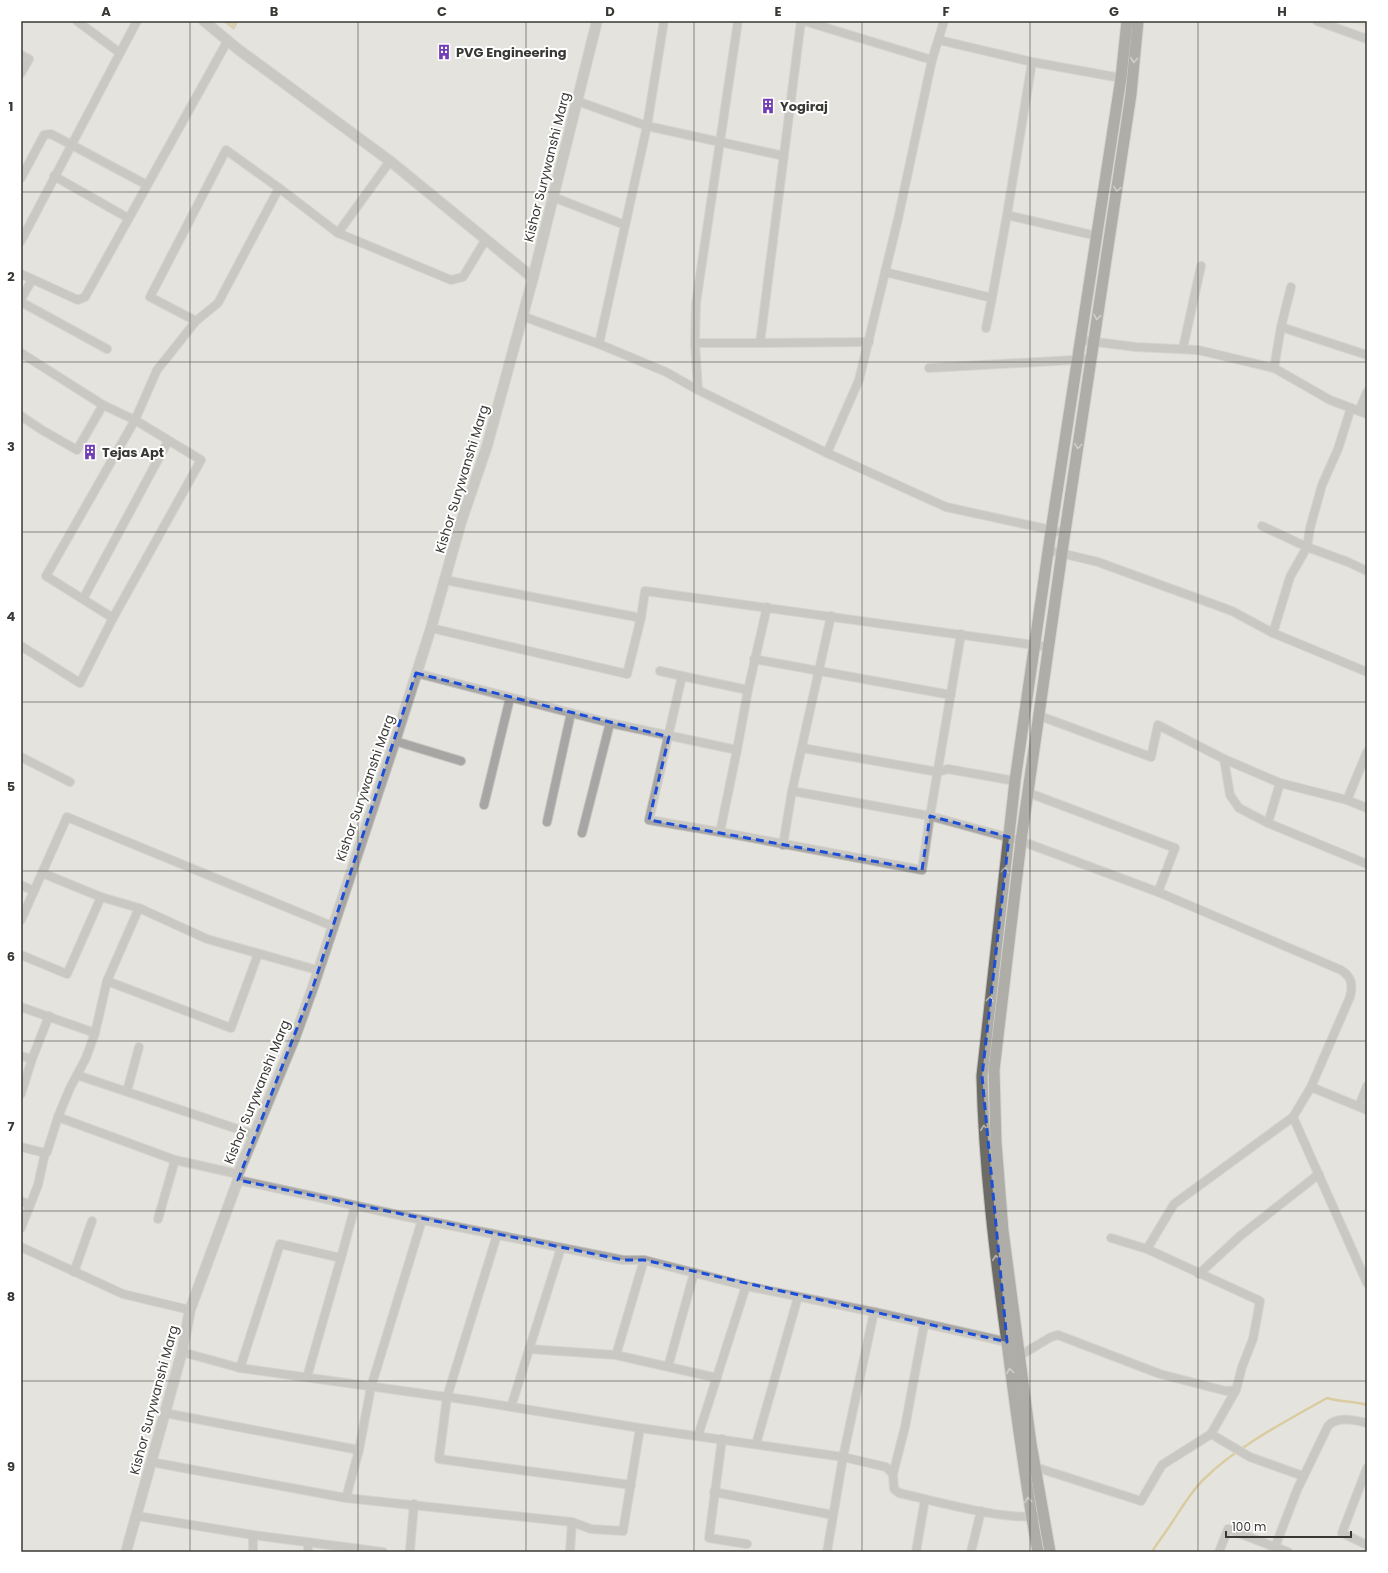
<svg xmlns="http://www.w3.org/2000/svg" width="1388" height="1573" font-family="Poppins,sans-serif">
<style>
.built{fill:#dcd7ca}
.green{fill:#cdb882}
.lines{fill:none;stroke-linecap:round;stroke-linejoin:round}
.stream{stroke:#cdaf59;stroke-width:2.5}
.minor-casing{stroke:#c2c1bb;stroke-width:10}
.tertiary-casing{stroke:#c2c1bb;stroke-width:12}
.trunk-casing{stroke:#c2c1bb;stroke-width:13}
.minor{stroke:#a7a6a4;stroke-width:8}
.tertiary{stroke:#a7a6a4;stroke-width:10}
.trunk{stroke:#6c6b66;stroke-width:11}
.oneway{stroke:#b6b5b2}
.marked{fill:none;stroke:#1d4ed8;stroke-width:3;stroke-dasharray:8 5;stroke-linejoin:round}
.grid{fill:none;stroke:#383835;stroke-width:1;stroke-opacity:0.55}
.labels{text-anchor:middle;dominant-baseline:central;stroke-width:4;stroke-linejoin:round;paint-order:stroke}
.poi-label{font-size:13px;font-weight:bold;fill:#383835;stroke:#fff;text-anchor:start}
.street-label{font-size:13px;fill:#383835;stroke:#fff}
.neatline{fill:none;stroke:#383835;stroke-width:1.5}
.grid-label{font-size:13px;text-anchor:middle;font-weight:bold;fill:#383835}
</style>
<rect width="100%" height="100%" fill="#e5e3dd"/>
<path class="built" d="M1346,21h21v7z"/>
<path class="green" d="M222,21h17l-5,9z"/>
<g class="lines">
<path class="stream" d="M1152,1552c5,-9 11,-16 17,-25 11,-16 21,-35 36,-49 31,-31 83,-58 122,-80 13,4 27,3 40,7"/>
<defs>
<g id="minor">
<path d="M804,21l128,39"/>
<path d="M944,21l-12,39 -34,159 -39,161 -32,73 119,54 119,26"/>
<path d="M1317,21l50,18"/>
<path d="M939,40l93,22 89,16"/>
<path d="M120,53l17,-32"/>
<path d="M21,55l8,4 -8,14"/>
<path d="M1032,62l-25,153 90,21"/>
<path d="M577,101l70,25 137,30"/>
<path d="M54,176l74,42"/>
<path d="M21,178l23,-43 7,-1 96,51"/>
<path d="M279,188l59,45 52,-72"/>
<path d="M553,197l72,28"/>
<path d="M338,233l113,47 12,-3 23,-38"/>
<path d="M21,241l99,-188 -43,-32"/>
<path d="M885,272l107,26 -6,30"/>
<path d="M21,274l57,26 7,-3 143,-257"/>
<path d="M992,298l15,-83"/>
<path d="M21,299l11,-19"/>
<path d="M21,302l86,47"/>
<path d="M522,316l77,28 48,-218 17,-105"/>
<path d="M1281,327l86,28"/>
<path d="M1080,340l56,7 62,3 76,18 56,32 37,14"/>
<path d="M695,343h65l41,-322"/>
<path d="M760,343l109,-1"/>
<path d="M599,344l67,28 32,18 129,63"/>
<path d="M1183,348l18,-82"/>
<path d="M21,353l82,52 32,15 66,40 -88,158"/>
<path d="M929,368l162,-9"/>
<path d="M1274,368l7,-41 10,-40"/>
<path d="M698,390l-3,-47 1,-40 42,-282"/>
<path d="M1359,411l8,-19"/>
<path d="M21,416l21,14 35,20 26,-45"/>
<path d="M1262,526l45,21 41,15 19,9"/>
<path d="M1048,550l50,12 134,49 41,22 17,-56 17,-30 3,-19 12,-43 16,-36 13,-41"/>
<path d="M83,599l85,-158"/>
<path d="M641,618l4,-27 404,56"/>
<path d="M431,628l196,46 14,-56 -196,-38"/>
<path d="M1273,633l94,39"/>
<path d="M21,646l59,37 33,-65 -67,-42 89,-156 22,-50 39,-49 22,-18 61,-115 -53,-38 -76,147 46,24"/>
<path d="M754,659l197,36"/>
<path d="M660,671l22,5 -33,144 71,12"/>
<path d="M416,673l194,50 127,27 -17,82 202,38 8,-54 31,-182"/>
<path d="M682,676l66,14"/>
<path d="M1040,716l111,41 7,-32 66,34 56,24"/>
<path d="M395,741l66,20"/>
<path d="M802,748l136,24 10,-3 67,12"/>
<path d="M737,750l11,-60 19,-83"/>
<path d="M21,757l49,25"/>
<path d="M1224,759l6,36 9,13 29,15"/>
<path d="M792,791l138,25 91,25 137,51"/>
<path d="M1029,793l146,55 -17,44 183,78c11,7 12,15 9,27l-39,90 -18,30 -119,87 -27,45"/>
<path d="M1347,800l20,-48"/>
<path d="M484,805l26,-107"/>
<path d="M1367,808l-20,-8 -67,-17 -12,40 99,41"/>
<path d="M547,822l24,-109"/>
<path d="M582,833l28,-110"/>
<path d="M783,845l9,-54 39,-175"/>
<path d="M42,873l59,24 38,11 68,31 110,31"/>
<path d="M21,885l13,6 33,-74 265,109"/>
<path d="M139,908l-32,73 124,47 27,-74"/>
<path d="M21,920l13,-29"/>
<path d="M21,955l46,19 34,-77"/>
<path d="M21,1007l74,26"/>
<path d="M21,1056l11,3 17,-43"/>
<path d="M77,1075l178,60"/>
<path d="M1311,1087l56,23"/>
<path d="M127,1091l12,-44"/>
<path d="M21,1094l11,-35"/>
<path d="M1359,1106l8,-20"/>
<path d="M58,1117l117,43 63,14"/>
<path d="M1293,1117l74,166"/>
<path d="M21,1147l24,6"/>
<path d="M238,1180l165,36 220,44h21l102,26 128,26"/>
<path d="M21,1201l9,4"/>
<path d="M158,1219l17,-59"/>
<path d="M21,1228l17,-43 7,-32 2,-1 11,-35 12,-29 16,-30 9,-25 12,-52"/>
<path d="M497,1235l-50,162 -8,62 192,26"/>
<path d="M21,1247l102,47 67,16"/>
<path d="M341,1258l14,-52"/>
<path d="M74,1272l18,-51"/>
<path d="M1199,1274l41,-38 79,-62"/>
<path d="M529,1349l87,6 101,23"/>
<path d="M182,1352l58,16 235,33 165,27 203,29 43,10 7,7 1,15 5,4c40,9 105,28 144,23"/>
<path d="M616,1355l28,-95"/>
<path d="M1019,1356l32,-19 7,-2 102,39 66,17 10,-1 6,-23 11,-28 7,-38 -113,-52 -36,-11"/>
<path d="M668,1367l26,-94"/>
<path d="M240,1368l40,-124 61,14 -34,119"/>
<path d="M511,1407l50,-159"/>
<path d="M165,1413l194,37"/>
<path d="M1211,1434l39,23 53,19"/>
<path d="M698,1436l48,-150"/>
<path d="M722,1439l-13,99 38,6"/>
<path d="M756,1444l42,-147"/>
<path d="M151,1462l195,36 13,-48 12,-63 51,-167"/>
<path d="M1035,1467l106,34 21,-36 49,-31 25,-44"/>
<path d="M1367,1468l-25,65 25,12"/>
<path d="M893,1474l12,-47 19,-102"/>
<path d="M714,1492l119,23"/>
<path d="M346,1498l226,24 19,7 32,2 17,-103"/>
<path d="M137,1516l116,19 130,17"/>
<path d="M308,1542v10"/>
<path d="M1275,1547l22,-57 31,-64c9,-10 27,-6 39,-3"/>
<path d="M253,1552v-17"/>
<path d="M411,1552l-1,-2 4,-46"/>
<path d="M570,1552l2,-30"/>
<path d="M827,1552l16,-95 31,-145 133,30"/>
<path d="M916,1552l9,-53"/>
<path d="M971,1552l10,-41"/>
<path d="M1219,1552l9,-23 60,23"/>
</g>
<g id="tertiary">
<path d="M204,21l35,29 151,111 143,117"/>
<path d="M126,1552l56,-200 8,-42 48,-130v-6l57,-137 18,-50 82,-246 36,-113 30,-106 26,-76 46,-168 64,-257"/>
</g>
<g id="trunk">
<path d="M1038,1552c-13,-70 -22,-140 -31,-210 -12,-88 -23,-177 -25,-266l33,-295 36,-250 70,-453 6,-57"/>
<path d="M1050,1552l-19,-108 -28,-213 -7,-88 -2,-73 27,-229 42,-296 68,-451 7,-73"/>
</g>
</defs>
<use href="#minor" class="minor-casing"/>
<use href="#tertiary" class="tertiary-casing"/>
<use href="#trunk" class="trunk-casing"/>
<use href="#minor" class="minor"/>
<use href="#tertiary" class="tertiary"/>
<use href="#trunk" class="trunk"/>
</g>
<defs><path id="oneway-chevron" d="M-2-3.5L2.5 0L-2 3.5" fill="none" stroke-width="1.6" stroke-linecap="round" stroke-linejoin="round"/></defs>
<g class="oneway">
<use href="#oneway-chevron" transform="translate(1134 60) rotate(95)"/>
<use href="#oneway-chevron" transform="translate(1117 189) rotate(99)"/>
<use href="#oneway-chevron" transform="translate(1097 317) rotate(99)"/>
<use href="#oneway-chevron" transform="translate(1078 446) rotate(98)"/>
<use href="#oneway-chevron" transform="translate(1005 870) rotate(-83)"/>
<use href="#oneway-chevron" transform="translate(990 999) rotate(-83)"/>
<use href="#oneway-chevron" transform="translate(984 1128) rotate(-95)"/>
<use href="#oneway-chevron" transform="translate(996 1258) rotate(-95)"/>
<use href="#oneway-chevron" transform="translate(1010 1371) rotate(-97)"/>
<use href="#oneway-chevron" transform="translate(1028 1500) rotate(-99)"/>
</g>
<path d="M0 0H1388V1573H0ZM416,673l253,64 -20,83 273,50 8,-54 79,21 -27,239 25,266 -363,-82h-21l-385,-80 75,-193z" fill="#e5e3dd" fill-opacity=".55" fill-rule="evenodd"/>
<path class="marked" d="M416,673l253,64 -20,83 273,50 8,-54 79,21 -27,239 25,266 -363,-82h-21l-385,-80 75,-193z"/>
<path class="grid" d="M190,21v1531M358,21v1531M526,21v1531M694,21v1531M862,21v1531M1030,21v1531M1198,21v1531M21,192h1346M21,362h1346M21,532h1346M21,702h1346M21,871h1346M21,1041h1346M21,1211h1346M21,1381h1346"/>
<defs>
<symbol id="building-bare" viewBox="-9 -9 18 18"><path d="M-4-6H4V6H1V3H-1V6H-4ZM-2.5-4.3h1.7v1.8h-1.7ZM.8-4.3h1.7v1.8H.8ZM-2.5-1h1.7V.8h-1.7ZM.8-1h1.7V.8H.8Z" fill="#723eb5" stroke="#fff" stroke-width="2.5" paint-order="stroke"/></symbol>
</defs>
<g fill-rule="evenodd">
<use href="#building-bare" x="433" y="41" width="22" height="22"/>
<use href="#building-bare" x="757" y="95" width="22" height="22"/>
<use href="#building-bare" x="79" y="441" width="22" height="22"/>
</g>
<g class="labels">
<g class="poi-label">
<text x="456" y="52">PVG Engineering</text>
<text x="780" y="106">Yogiraj</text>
<text x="102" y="452">Tejas Apt</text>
</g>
<g class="street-label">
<text transform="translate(547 167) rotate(-76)">Kishor Surywanshi Marg</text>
<text transform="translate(462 479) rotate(-73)">Kishor Surywanshi Marg</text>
<text transform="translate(365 788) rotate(-71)">Kishor Surywanshi Marg</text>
<text transform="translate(257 1092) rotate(-68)">Kishor Surywanshi Marg</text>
<text transform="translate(154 1400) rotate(-75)">Kishor Surywanshi Marg</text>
</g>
</g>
<rect width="1388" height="1573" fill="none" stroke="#ffffff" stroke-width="44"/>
<path d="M1226 1531v6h125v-6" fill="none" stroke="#383835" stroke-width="2"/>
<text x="1232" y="1531" font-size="12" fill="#383835" stroke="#ffffff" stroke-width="3" paint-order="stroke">100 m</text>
<rect x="22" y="22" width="1344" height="1529" class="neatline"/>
<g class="grid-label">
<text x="106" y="16">A</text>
<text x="274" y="16">B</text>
<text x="442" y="16">C</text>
<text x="610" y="16">D</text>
<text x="778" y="16">E</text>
<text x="946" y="16">F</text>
<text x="1114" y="16">G</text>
<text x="1282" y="16">H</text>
<text x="11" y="111">1</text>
<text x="11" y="281">2</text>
<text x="11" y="451">3</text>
<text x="11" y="621">4</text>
<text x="11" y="791">5</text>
<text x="11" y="961">6</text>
<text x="11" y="1131">7</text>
<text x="11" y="1301">8</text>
<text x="11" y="1471">9</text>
</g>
</svg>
